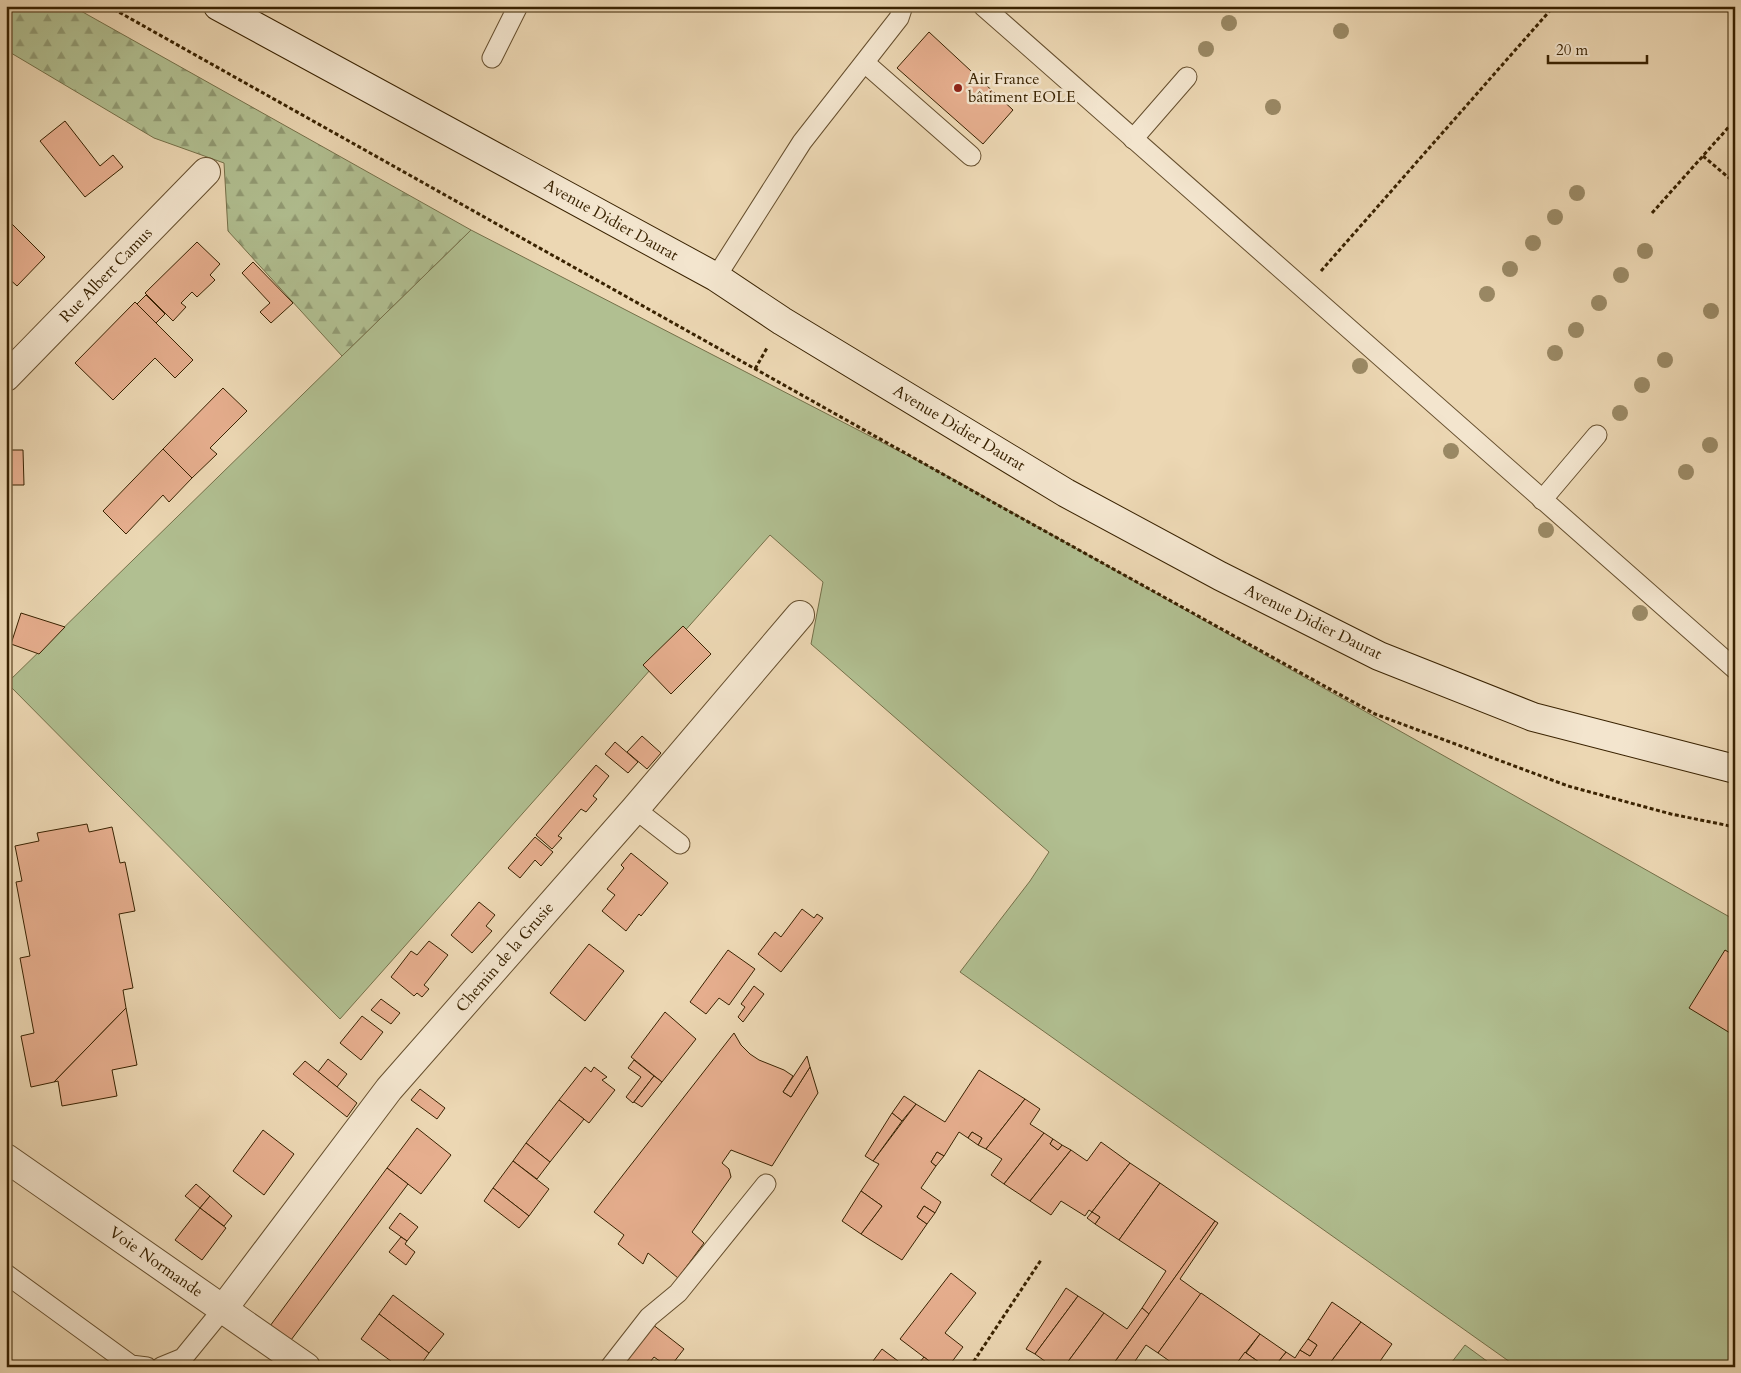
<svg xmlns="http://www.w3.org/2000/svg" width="1741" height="1373" font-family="Cardo,serif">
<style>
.green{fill:#b1bf91;stroke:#757049}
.forest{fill:url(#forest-firs);stroke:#757049}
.building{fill:#e6ae8e;stroke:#392201}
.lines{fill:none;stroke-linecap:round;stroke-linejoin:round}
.service-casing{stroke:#664f2e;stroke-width:21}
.minor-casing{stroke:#664f2e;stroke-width:30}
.secondary-casing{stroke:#392201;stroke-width:30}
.path{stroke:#392201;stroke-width:3;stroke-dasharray:4 2.5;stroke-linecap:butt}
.service{stroke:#f3e5ce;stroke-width:19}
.minor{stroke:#f3e5ce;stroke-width:28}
.secondary{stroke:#f3e5ce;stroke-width:28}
.tree{fill:#9a8965}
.poi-dot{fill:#8f2418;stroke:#f3e5ce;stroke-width:2}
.labels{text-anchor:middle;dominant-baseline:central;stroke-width:5;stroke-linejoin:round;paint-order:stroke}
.poi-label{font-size:16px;fill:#392201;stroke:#f3e5ce;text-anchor:start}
.street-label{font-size:16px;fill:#392201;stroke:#f3e5ce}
</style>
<defs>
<pattern id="forest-firs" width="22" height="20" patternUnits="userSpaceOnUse" patternTransform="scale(1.25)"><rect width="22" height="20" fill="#b1bf91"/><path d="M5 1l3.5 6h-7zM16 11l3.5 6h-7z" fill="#919b74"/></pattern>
</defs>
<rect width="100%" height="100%" fill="#ecd7b3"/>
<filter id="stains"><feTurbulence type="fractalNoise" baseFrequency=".004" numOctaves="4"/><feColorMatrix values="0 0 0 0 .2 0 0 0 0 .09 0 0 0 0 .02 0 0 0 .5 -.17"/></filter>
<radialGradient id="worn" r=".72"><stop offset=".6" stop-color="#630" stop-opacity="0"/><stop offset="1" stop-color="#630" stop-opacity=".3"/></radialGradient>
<g class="green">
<path d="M471,230l482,249 782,441v447h-218l-557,-395 70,-91 19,-29 -238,-208 12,-62 -53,-47 -430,484 -333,-336z"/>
<path d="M1465,1345l30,22h-47z"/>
</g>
<path class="forest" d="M6,6h66l399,224 -129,126 -114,-125 -4,-68 -70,-25 -148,-88z"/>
<g class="building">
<path d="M929,32l84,78 -30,34 -86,-76z"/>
<path d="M65,121l35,45 13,-11 10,12 -38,30 -45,-56z"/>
<path d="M11,223l34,34 -28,29 -11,-10v-48z"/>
<path d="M197,242l23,22 -10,11 5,5 -18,17 -5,-5 -11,11 5,4 -13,14 -28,-28z"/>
<path d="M253,262l40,41 -22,20 -11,-11 10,-9 -28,-30z"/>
<path d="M146,295l19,19 -9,9 -19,-19z"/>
<path d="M135,302l58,58 -18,18 -20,-20 -42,42 -38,-37z"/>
<path d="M223,388l24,23 -37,37 7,6 -25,24 -29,-29z"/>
<path d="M163,449l29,29 -23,24 -6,-7 -37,39 -23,-23z"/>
<path d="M6,450h17l1,35h-18z"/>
<path d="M21,613l44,14 -26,27 -28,-10z"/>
<path d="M683,626l28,28 -40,40 -28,-29z"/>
<path d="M642,736l19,17 -14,16 -20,-17z"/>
<path d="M615,742l23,20 -10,11 -23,-19z"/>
<path d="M596,765l13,11 -16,20 4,3 -11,13 -5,-3 -23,27 4,2 -10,11 -16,-14z"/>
<path d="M87,824l2,8 23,-5 8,36 5,-1 10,49 -16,3 14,74 -10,2 3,18 -72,74 -23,5 -10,-51 13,-3 -14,-75 10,-2 -14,-74 6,-1 -7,-35 24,-5 -2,-8z"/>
<path d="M535,837l18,15 -12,14 -6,-6 -15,18 -12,-10z"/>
<path d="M631,853l37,30 -27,33 -2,-2 -13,17 -24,-20 13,-16 -8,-6 17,-21 -3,-3z"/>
<path d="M479,902l16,13 -9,11 6,5 -20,22 -21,-18z"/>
<path d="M802,909l12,9 3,-4 6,4 -42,54 -23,-18 17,-22 6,5z"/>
<path d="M429,941l19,14 -24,30 5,4 -7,8 -5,-4 -3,3 -23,-19 20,-26 6,4z"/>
<path d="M589,944l35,27 -39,50 -35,-28z"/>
<path d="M728,950l27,19 -26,36 -10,-7 -13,16 -16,-12z"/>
<path d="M1725,950l10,6v80l-46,-28z"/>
<path d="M754,986l10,8 -21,28 -5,-5 7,-10 -4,-3z"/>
<path d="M381,999l19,14 -9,11 -20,-14z"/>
<path d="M126,1008l11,57 -25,5 5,26 -55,10 -4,-25 -4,1z"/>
<path d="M665,1012l31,27 -34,43 -31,-25z"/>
<path d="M362,1016l21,16 -22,28 -21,-17z"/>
<path d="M734,1033l7,12 9,9 9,6 25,10 9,6 -10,16 8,5 19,-30 8,26 -46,73 -41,-16 -9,13 7,6 2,8 -39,55 12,11 -26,35 -30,-25 -5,11 -25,-20 6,-9 -30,-23z"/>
<path d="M807,1056l3,11 -19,30 -8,-5z"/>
<path d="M328,1059l19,15 -10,13 -19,-15z"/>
<path d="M634,1060l20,16 -21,27 -7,-6 15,-20 -13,-9z"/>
<path d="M305,1061l52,42 -10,14 -54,-43z"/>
<path d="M585,1067l6,5 3,-5 13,10 -5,3 13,10 -26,33 -30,-23z"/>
<path d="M979,1070l46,29 -39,50 -8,-4 4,-7 -10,-6 -4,6 -9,-6 -15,24 -7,-4 -6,10 5,4 -15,22 20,14 -6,11 -11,-7 -7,11 10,7 -25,36 -41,-26 21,-28 -21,-15 18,-27 -6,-3 43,-57 29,18z"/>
<path d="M654,1076l8,6 -20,25 -8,-5z"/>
<path d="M420,1089l25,19 -8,11 -26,-19z"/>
<path d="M904,1096l12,8 -14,17 -10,-8z"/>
<path d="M1025,1099l15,10 -10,15 14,9 -40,51 -13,-9 11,-16 -16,-10z"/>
<path d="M559,1100l25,19 -34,43 -24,-19z"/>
<path d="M892,1113l10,8 -29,40 -8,-5z"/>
<path d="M417,1128l34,27 -30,39 -34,-26z"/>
<path d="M263,1130l31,24 -30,41 -31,-24z"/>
<path d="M972,1132l10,6 -4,7 -10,-7z"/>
<path d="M1044,1133l9,6 -3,5 8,6 4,-5 9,5 -41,51 -26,-17z"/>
<path d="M1053,1139l9,6 -4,5 -8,-6z"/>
<path d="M1101,1142l29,21 -38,49 -3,-2 -4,6 -24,-15 -10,14 -21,-14 41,-51 16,11z"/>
<path d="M526,1143l24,19 -13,17 -24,-18z"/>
<path d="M937,1152l7,4 -8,10 -5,-4z"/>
<path d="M513,1161l36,28 -20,27 -36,-28z"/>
<path d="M1130,1163l30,20 -41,57 -24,-16 5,-7 -8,-5z"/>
<path d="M387,1168l21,16 -117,156 -21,-14z"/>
<path d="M1160,1183l55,38 -66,93 -7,-6 24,-37 -47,-31z"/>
<path d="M196,1184l14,12 -10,12 -15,-12z"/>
<path d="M493,1188l36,28 -10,12 -35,-27z"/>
<path d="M861,1191l21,15 -21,28 -19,-13z"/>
<path d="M210,1196l22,20 -8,10 -24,-18z"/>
<path d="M924,1206l11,7 -8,11 -10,-7z"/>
<path d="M200,1208l26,20 -24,32 -27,-20z"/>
<path d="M1092,1212l8,5 -5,7 -8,-6z"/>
<path d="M400,1213l18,14 -11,14 -18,-13z"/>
<path d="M1215,1221l3,2 -38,56 21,15 -43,59 -12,-8 -15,22h-20z"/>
<path d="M401,1237l6,4 -2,3 10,8 -9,13 -17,-13z"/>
<path d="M951,1273l25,20 -31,40 18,14 -15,20h-11l-37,-28z"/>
<path d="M1066,1288l12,8 -43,58 -9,-5z"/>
<path d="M1201,1293l59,41 -26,33h-56l-20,-14z"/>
<path d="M393,1295l51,39 -15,19 -50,-39z"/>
<path d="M1078,1296l26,17 -40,54h-11l-18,-13z"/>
<path d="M1332,1302l29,20 -34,45h-53l12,-15 9,6 5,-8 10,6 7,-11 -9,-6z"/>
<path d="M1142,1308l7,6 -38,53h-47l40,-54 23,16z"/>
<path d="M379,1314l50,39 -10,14h-20l-38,-28z"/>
<path d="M1361,1322l31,22 -16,23h-49z"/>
<path d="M652,1324l32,25 -14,18h-8l2,-3 -10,-7 -8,10h-26z"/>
<path d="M1260,1334l26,18 -12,15h-8l-20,-14z"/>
<path d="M1308,1339l9,6 -7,11 -10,-6z"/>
<path d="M882,1349l24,18h-33l-3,-2z"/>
<path d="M1245,1352l1,1 20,14h-32z"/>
<path d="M924,1357l13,10h-13l-5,-4z"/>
</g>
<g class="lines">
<defs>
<g id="service">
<path d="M983,6l752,663"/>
<path d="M492,58l26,-52"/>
<path d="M865,63l106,93"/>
<path d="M1133,139l54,-62"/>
<path d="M716,277l86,-135 97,-124 4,-12"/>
<path d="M1542,500l55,-65"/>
<path d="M635,809l45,35"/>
<path d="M6,1274l125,91 16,2"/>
<path d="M161,1367l22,-9 40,-49"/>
<path d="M610,1367l39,-50 29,-24 88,-109"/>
</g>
<g id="minor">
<path d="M6,377l200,-205"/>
<path d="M6,1158l300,209"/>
<path d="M223,1309l166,-220 246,-280 165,-194"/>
</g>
<path id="secondary" d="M218,6l498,271 66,44 284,172 154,83 159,80 154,61 202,52"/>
</defs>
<use href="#service" class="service-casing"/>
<use href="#minor" class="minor-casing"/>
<use href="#secondary" class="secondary-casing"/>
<g class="path">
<path d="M108,6l897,503 370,205 193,72 103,28 64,13"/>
<path d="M1703,156l32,27"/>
<path d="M1652,213l83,-93"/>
<path d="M1321,271l233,-265"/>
<path d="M755,369l12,-21"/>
<path d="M970,1367l71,-107"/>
</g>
<use href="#service" class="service"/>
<use href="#minor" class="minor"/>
<use href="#secondary" class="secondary"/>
</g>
<g class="tree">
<circle cx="1229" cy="23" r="8"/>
<circle cx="1341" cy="31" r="8"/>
<circle cx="1206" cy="49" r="8"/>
<circle cx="1273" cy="107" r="8"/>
<circle cx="1577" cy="193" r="8"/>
<circle cx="1555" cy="217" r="8"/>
<circle cx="1533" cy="243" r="8"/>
<circle cx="1645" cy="251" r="8"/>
<circle cx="1510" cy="269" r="8"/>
<circle cx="1621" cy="275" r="8"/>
<circle cx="1487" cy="294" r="8"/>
<circle cx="1599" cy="303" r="8"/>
<circle cx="1711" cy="311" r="8"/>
<circle cx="1576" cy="330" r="8"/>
<circle cx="1555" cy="353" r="8"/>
<circle cx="1665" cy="360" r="8"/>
<circle cx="1360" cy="366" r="8"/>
<circle cx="1642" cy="385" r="8"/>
<circle cx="1620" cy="413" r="8"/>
<circle cx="1710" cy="445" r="8"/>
<circle cx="1451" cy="451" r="8"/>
<circle cx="1686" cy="472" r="8"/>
<circle cx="1546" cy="530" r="8"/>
<circle cx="1640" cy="613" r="8"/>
</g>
<circle class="poi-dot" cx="958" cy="88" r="5"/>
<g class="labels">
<g class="poi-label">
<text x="968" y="79">Air France<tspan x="968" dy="18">bâtiment EOLE</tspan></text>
</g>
<g class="street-label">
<text transform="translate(611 220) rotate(29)">Avenue Didier Daurat</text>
<text transform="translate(106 275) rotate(-46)">Rue Albert Camus</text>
<text transform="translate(959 428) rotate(31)">Avenue Didier Daurat</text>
<text transform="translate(1313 622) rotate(26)">Avenue Didier Daurat</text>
<text transform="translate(505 957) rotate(-49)">Chemin de la Grusie</text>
<text transform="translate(156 1262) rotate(35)">Voie Normande</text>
</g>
</g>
<rect width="1741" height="1373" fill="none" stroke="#ecd7b3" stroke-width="25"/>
<rect x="8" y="8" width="1726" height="1358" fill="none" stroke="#392201" stroke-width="2.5"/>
<rect x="12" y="12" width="1716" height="1348" fill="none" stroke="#392201"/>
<path d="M1548 55v8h99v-8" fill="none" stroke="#392201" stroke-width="2.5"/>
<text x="1556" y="55" font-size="15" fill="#392201" stroke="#f3e5ce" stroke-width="4" paint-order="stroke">20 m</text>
<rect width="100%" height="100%" filter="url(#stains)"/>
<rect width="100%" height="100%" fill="url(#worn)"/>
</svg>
